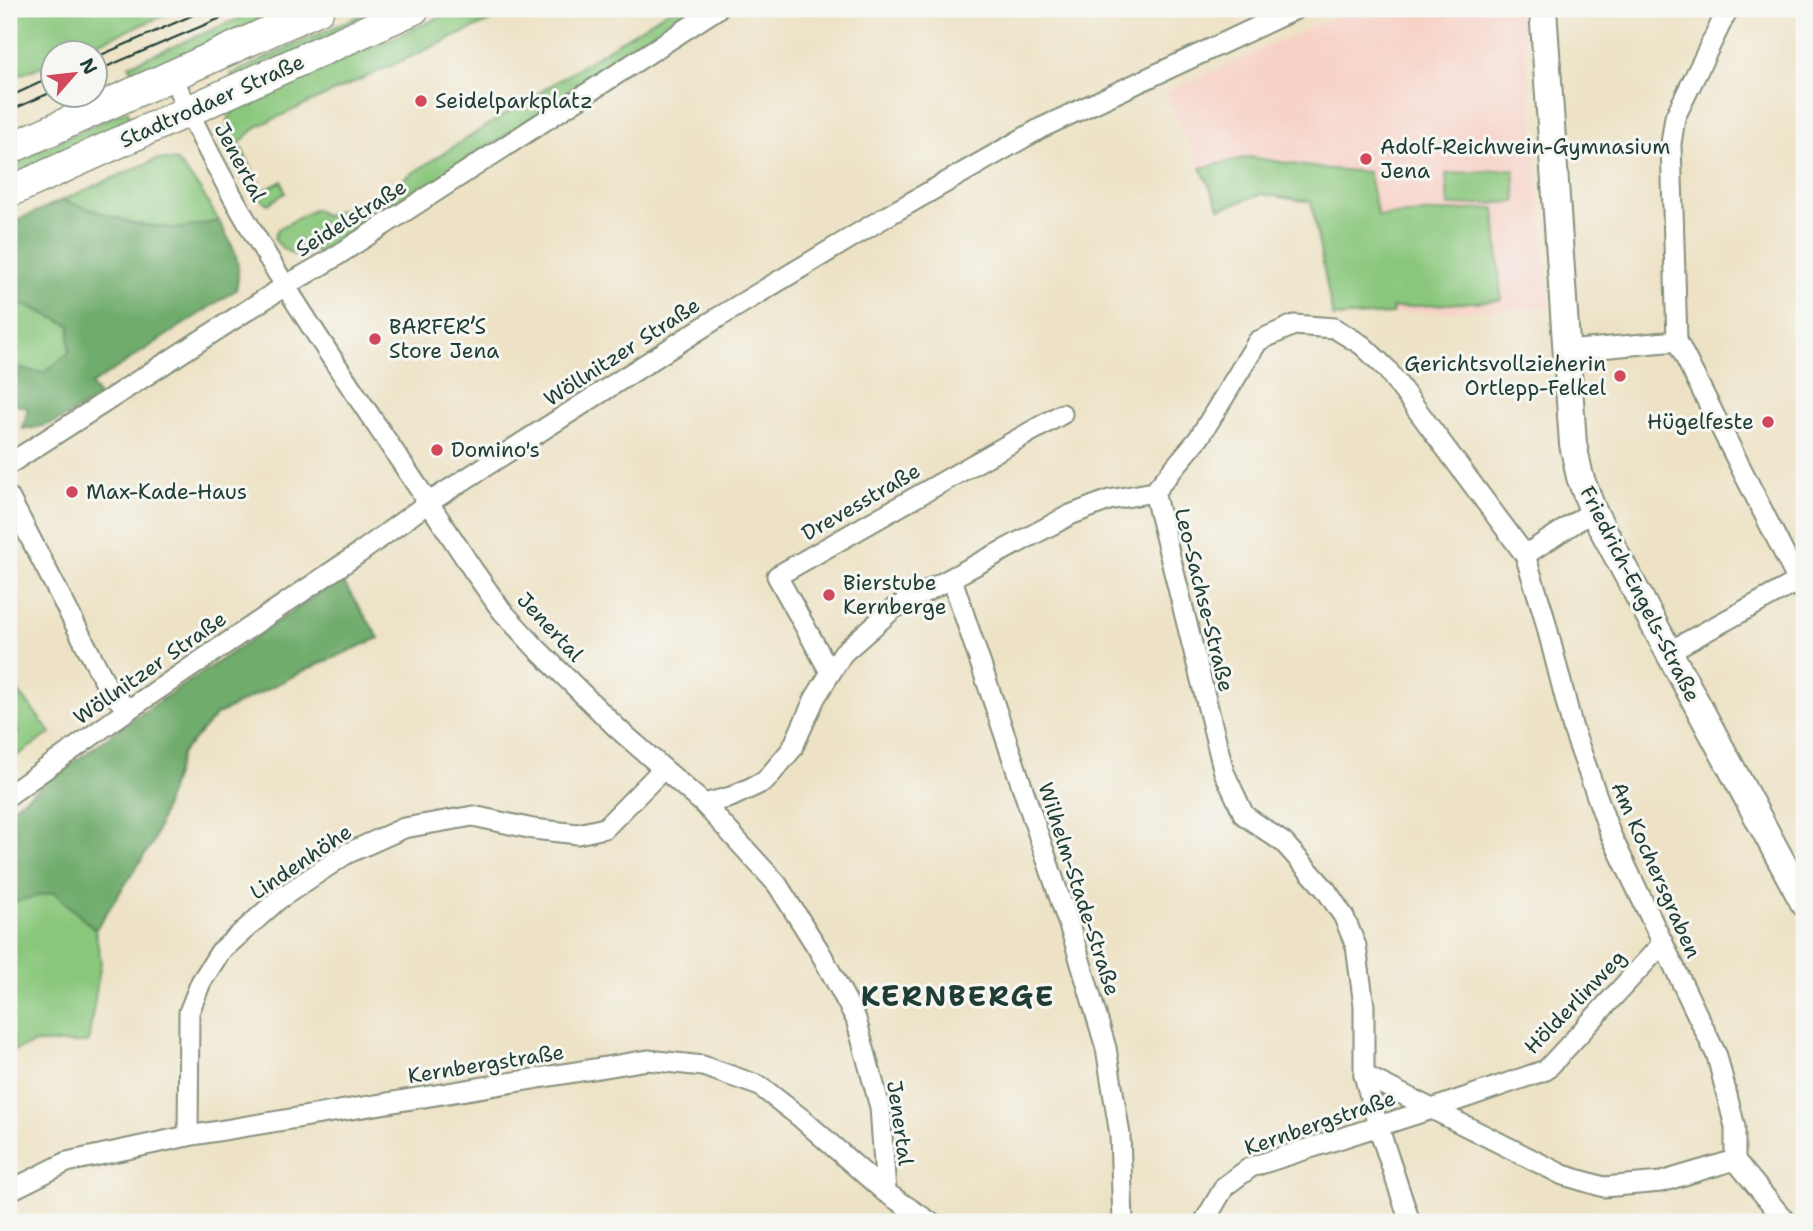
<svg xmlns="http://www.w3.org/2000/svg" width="1813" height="1231" font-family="'Shantell Sans',sans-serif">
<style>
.built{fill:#f7d1c6}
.green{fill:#8ac77d;stroke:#548258;stroke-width:2}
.forest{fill:#6fac6c;stroke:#477450;stroke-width:2}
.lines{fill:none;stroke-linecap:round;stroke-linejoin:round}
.street-casing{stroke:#86907c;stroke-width:23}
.secondary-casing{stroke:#86907c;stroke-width:30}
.primary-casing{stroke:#86907c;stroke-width:33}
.street{stroke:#fff;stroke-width:19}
.secondary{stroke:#fff;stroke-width:26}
.primary{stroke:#fff;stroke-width:30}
.tram{stroke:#1f3d34;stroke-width:2}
.poi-dot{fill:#d1495b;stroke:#f6f6f2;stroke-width:2.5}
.labels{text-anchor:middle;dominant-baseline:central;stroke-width:6;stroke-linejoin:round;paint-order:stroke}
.street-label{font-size:21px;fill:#1f3d34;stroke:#f6f6f2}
.poi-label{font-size:21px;fill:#1f3d34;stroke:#f6f6f2;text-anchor:start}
.district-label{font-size:28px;font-weight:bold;letter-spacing:2px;fill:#1f3d34;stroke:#f6f6f2}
</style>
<rect width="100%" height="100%" fill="#f6f6f2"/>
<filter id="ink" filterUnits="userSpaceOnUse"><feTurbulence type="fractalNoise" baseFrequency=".0143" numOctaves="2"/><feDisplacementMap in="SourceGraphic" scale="14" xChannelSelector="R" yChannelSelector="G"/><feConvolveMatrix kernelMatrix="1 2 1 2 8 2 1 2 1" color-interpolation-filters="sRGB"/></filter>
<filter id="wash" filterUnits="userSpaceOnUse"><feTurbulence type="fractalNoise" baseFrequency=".00686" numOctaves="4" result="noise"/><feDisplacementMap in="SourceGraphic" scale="28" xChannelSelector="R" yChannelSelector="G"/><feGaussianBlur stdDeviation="1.57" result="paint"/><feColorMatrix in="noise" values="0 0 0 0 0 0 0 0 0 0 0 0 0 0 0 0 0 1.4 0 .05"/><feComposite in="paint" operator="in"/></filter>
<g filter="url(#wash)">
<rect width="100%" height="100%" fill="#ede2c5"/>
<path class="built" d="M1351,9h171l28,298 -217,10 -22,-115 -50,-8 -41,15 -55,-116z"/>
<g class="green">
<path d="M9,9h171l-105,43h-23v10l-43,17z"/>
<path d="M261,9h28l-154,70 -6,-14z"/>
<path d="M374,9h14l-154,71 -3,-6z"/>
<path d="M458,9h58l-258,117 -19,17 24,48 19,-10 3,12 -17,11 -11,-7 -28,-57 -2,-13 2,-10 9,-10z"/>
<path d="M671,9h29l-381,247 -3,-6 -20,6 -13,-7 -9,-10 4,-10 37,-20 10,7 51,-20z"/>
<path d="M127,110l6,13 -124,57v-16z"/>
<path d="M1249,157l69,11 50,4 10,44 117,-8 6,92 -109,8 1,6 -60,3 -22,-115 -50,-8 -41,15 -19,-41z"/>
<path d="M157,159l20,2 23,28 19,32 -40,8 -44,-5 -73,-24z"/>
<path d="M1514,169l2,33 -68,4 -2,-32z"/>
<path d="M9,303l19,3 42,19 -1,28 -26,20 -34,-6z"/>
<path d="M341,579l38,59 -74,32 -89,45 -34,37 -29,90 -58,88 6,31 -13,82h-52l-27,9v-242l118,-87z"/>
<path d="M9,679l42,54 -42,28v-23l10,-6 -10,-21z"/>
</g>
<g class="forest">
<path d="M62,200l73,24 43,5 41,-8c14,26 24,39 17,69l-145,95 8,12c-23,15 -47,31 -76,32l5,-21 -19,-5v-36l35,6 25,-20 1,-28 -42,-19 -19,-3v-79z"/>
<path d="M341,579l38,59 -74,32 -89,45 -34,38 -29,89 -58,88 -41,-38 -45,11v-93l118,-87z"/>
</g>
</g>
<g filter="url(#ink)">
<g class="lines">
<defs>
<g id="street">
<path d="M1728,9l-53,108 -4,27 6,197 127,252"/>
<path d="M172,75c78,178 196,333 301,495l29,41 34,37 81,80 87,76 73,80 43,68 36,67 24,88 6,85"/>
<path d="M1566,351l111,-10"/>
<path d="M9,464l276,-178 45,-26 387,-251"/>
<path d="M9,497l99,191 20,22"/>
<path d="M1525,555l18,57 30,117 37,104 107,223 18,71v33"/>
<path d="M952,579l122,361 32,108 14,87 3,87"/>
<path d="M1670,651l128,-70"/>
<path d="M830,672l-53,-96 285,-162"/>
<path d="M9,795l119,-85 230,-156 70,-51 291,-186 168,-101 154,-88 255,-119"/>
<path d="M704,804l27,-7 34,-16 27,-32 23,-51 28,-45 50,-44 177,-94 39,-15 45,-8"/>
<path d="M1364,1075l68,34 114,-39 117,-127"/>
<path d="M188,1136l1,-124 12,-30 19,-30 59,-53 67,-45 58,-26 69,-12 60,13 45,5 27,-6 58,-59"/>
<path d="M9,1191l58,-29 121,-26 460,-76 55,6 57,20 41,32 84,74 45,30"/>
<path d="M1204,1222l21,-36 26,-19 181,-58 131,66 41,12 57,-5 74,-22 51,62"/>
<path d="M1410,1222l-32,-96 -14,-51v-69l-8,-60 -12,-29 -18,-27 -42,-47 -40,-28 -20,-43 -70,-280 45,-54 59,-97 36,-16 40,3 28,17 24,23 139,187 68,-44"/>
</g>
<path id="secondary" d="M1543,9l30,435 7,33 13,34 211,392"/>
<g id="primary">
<path d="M9,149l310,-140"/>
<path d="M9,192l405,-183"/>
</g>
</defs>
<use href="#street" class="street-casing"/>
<use href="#secondary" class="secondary-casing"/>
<use href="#primary" class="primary-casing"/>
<use href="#street" class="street"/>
<use href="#secondary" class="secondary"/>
<use href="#primary" class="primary"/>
<g class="tram">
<path d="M94,58l113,-49"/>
<path d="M94,72l148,-63"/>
<path d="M9,97l43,-20"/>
<path d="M9,111l43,-19"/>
</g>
</g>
</g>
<g class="poi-dot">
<circle cx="421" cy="101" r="7"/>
<circle cx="1366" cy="159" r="7"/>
<circle cx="375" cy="339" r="7"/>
<circle cx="1620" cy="376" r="7"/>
<circle cx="1768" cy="422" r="7"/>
<circle cx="437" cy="450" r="7"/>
<circle cx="72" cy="492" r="7"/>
<circle cx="829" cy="595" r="7"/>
</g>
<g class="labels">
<g class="street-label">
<text transform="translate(212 101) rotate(-24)">Stadtrodaer Straße</text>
<text transform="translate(240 162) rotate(62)">Jenertal</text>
<text transform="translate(351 218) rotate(-32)">Seidelstraße</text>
<text transform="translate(622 352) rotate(-33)">Wöllnitzer Straße</text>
<text transform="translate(861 502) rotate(-30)">Drevesstraße</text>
<text transform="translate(1640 594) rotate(63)">Friedrich-Engels-Straße</text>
<text transform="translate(1204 600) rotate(76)">Leo-Sachse-Straße</text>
<text transform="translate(550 627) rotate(47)">Jenertal</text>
<text transform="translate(150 668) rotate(-35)">Wöllnitzer Straße</text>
<text transform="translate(301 862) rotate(-34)">Lindenhöhe</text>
<text transform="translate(1656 870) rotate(66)">Am Kochersgraben</text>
<text transform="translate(1079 889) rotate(72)">Wilhelm-Stade-Straße</text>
<text transform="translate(1575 1002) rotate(-46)">Hölderlinweg</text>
<text transform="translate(486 1064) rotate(-9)">Kernbergstraße</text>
<text transform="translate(900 1123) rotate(82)">Jenertal</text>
<text transform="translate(1320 1123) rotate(-19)">Kernbergstraße</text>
</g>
<g class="poi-label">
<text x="435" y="101">Seidelparkplatz</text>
<text x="1380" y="147">Adolf-Reichwein-Gymnasium<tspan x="1380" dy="24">Jena</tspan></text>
<text x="389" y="327">BARFER’S<tspan x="389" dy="24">Store Jena</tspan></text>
<text x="1606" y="364" text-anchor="end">Gerichtsvollzieherin<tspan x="1606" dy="24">Ortlepp-Felkel</tspan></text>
<text x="1754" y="422" text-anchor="end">Hügelfeste</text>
<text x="451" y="450">Domino's</text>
<text x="86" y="492">Max-Kade-Haus</text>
<text x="843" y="583">Bierstube<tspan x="843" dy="24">Kernberge</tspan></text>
</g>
<g class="district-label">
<text x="958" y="996">KERNBERGE</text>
</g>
</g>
<rect width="1813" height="1231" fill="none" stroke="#f6f6f2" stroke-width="35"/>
<g transform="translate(74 74) rotate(62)"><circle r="33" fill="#f6f6f2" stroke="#a0aca6" stroke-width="2"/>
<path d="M0-5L12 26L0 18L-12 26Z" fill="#d1495b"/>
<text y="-10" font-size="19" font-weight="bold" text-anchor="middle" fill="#1f3d34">N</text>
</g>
</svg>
